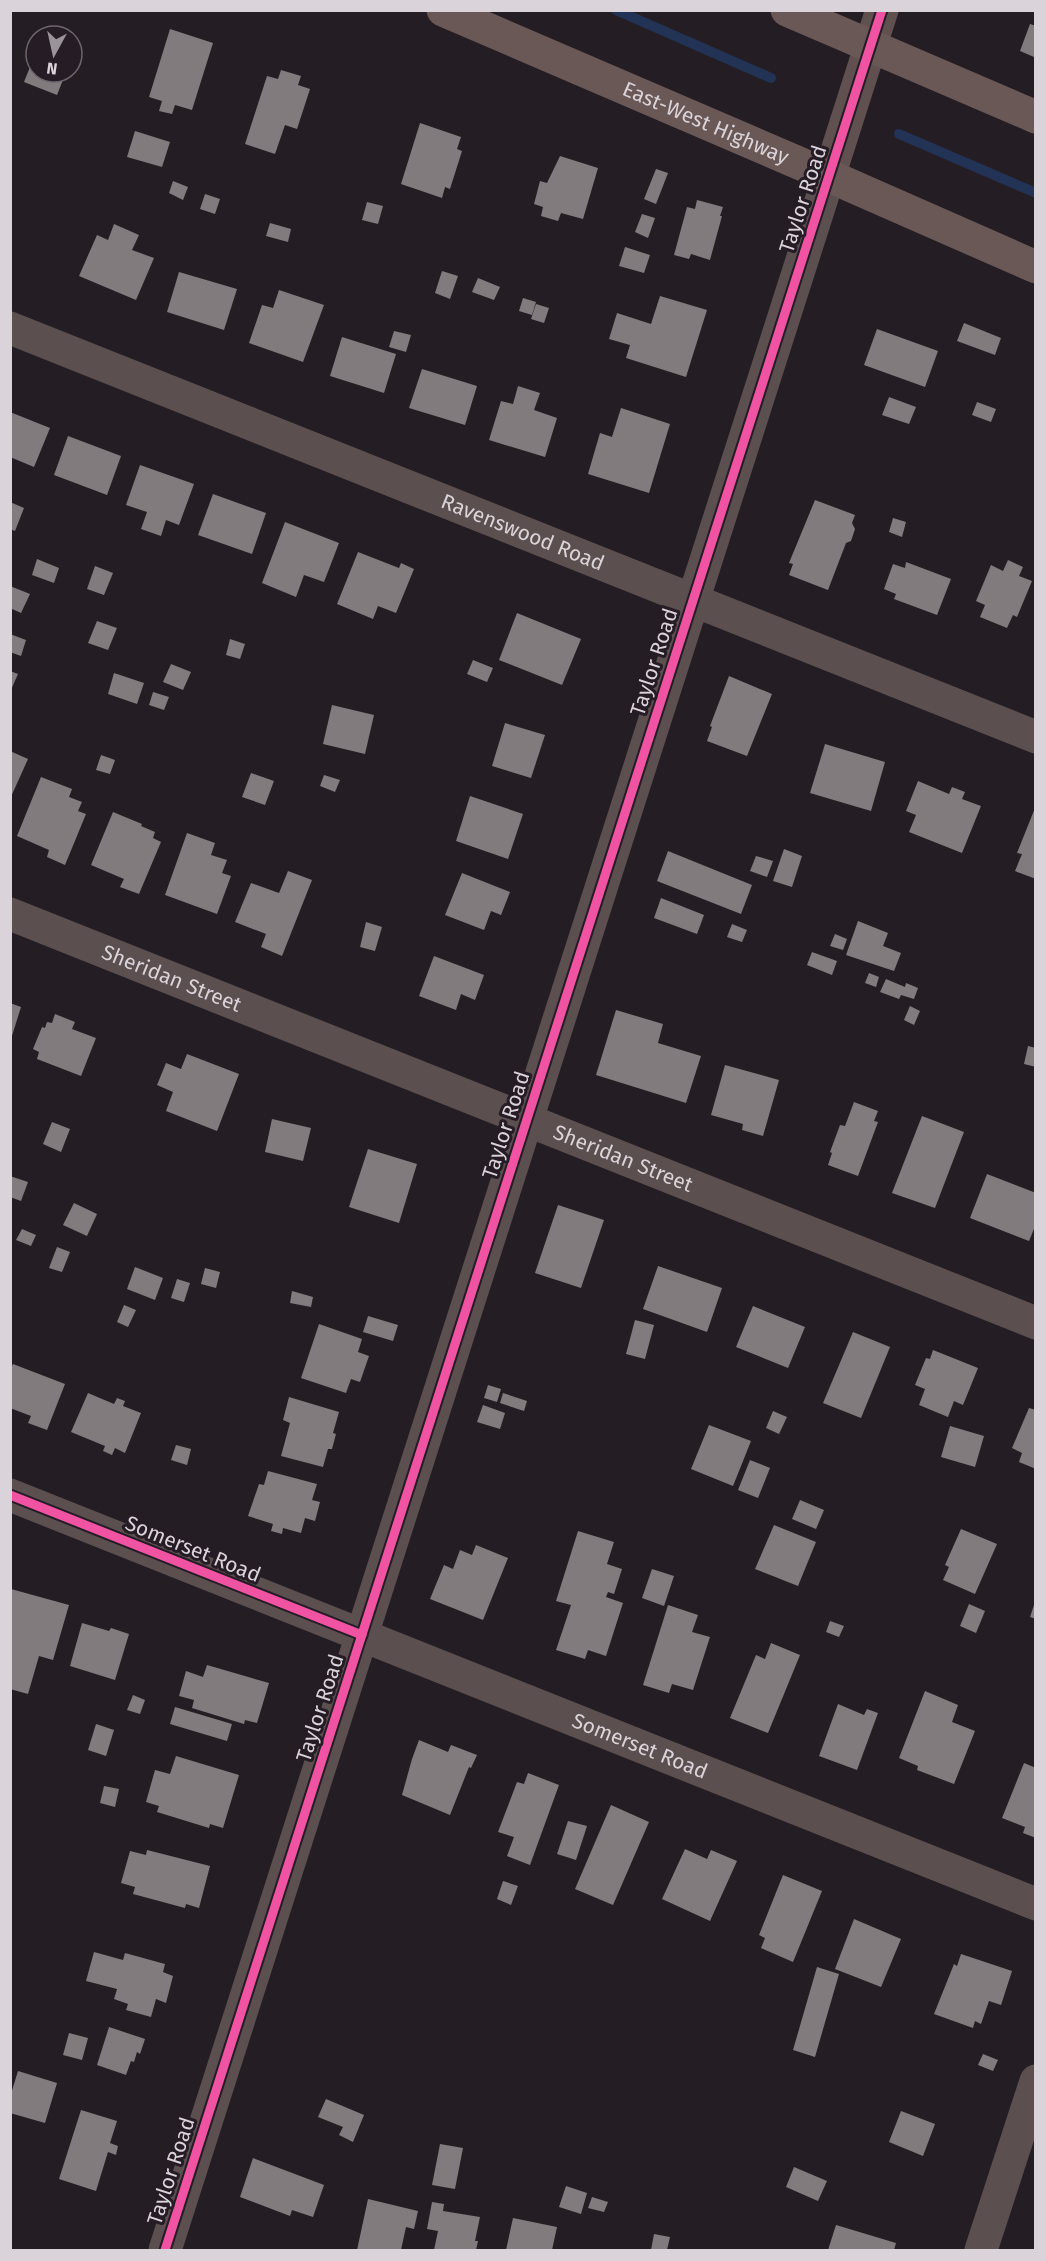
<svg xmlns="http://www.w3.org/2000/svg" width="1046" height="2261" font-family="'Fira Sans',sans-serif">
<style>
.lines{fill:none;stroke-linecap:round;stroke-linejoin:round}
.stream{stroke:#235;stroke-width:10}
.building{fill:#827b7d}
.street{stroke:#5c4f4f;stroke-width:33}
.secondary{stroke:#605150;stroke-width:33}
.primary{stroke:#6a5857;stroke-width:33}
.cycleway-casing{stroke:#261c26;stroke-width:13}
.cycleway{stroke:#f153a3;stroke-width:9}
.labels{text-anchor:middle;dominant-baseline:central;stroke-width:6;stroke-linejoin:round;paint-order:stroke}
.street-label{font-size:21px;fill:#dad3d9;stroke:#261c26}
</style>
<rect width="100%" height="100%" fill="#241e24"/>
<g class="lines">
<g class="stream">
<path d="M616,10l155,68"/>
<path d="M899,134l137,59"/>
</g>
</g>
<g class="building">
<path d="M1030,24l6,2 -2,31 -14,-6z"/>
<path d="M170,29l43,14 -21,67 -17,-5 -3,9 -13,-3 3,-10 -13,-4z"/>
<path d="M36,52v20h30l-9,23 -33,-13z"/>
<path d="M281,70l20,6 -3,9 12,4 -13,40 -12,-4 -10,29 -30,-10 22,-68 11,3z"/>
<path d="M420,123l41,14 -4,12 5,2 -12,38 -5,-2 -3,11 -41,-14z"/>
<path d="M135,131l35,11 -8,25 -35,-10z"/>
<path d="M560,156l38,12 -15,51 -22,-6 -3,8 -17,-5 2,-9 -9,-3 6,-23 7,2z"/>
<path d="M656,169l12,4 -12,31 -12,-5z"/>
<path d="M173,181l15,6 -5,13 -14,-7z"/>
<path d="M205,194l15,5 -5,15 -15,-5z"/>
<path d="M697,200l26,7 -3,9h2l-12,44 -19,-6 -2,5 -15,-4 13,-48 8,2z"/>
<path d="M367,202l16,4 -5,18 -16,-4z"/>
<path d="M642,214l13,4 -7,20 -13,-6z"/>
<path d="M270,223l21,6 -3,13 -22,-6z"/>
<path d="M114,224l25,11 -7,15 22,8 -18,42 -57,-24 18,-41 11,5z"/>
<path d="M625,247l25,8 -6,18 -25,-7z"/>
<path d="M442,271l16,5 -8,23 -15,-6z"/>
<path d="M179,272l58,17 -13,41 -57,-18z"/>
<path d="M478,278l22,9 -6,13 -22,-8z"/>
<path d="M279,290l45,15 -21,57 -54,-19 13,-38 11,3z"/>
<path d="M660,296l47,14 -21,67 -60,-19 4,-13 -21,-6 8,-26 34,11z"/>
<path d="M523,298l13,4 -4,13 -13,-4z"/>
<path d="M536,304l13,4 -5,15 -13,-4z"/>
<path d="M964,323l37,15 -6,17 -38,-14z"/>
<path d="M877,329l61,22 -13,36 -61,-22z"/>
<path d="M394,331l17,4 -5,17 -17,-5z"/>
<path d="M342,337l54,17 -12,39 -54,-17z"/>
<path d="M422,369l55,17 -12,39 -56,-17z"/>
<path d="M518,386l22,7 -6,17 23,8 -12,39 -56,-17 12,-39 12,3z"/>
<path d="M889,397l27,10 -7,17 -27,-9z"/>
<path d="M977,402l19,7 -5,13 -19,-7z"/>
<path d="M621,408l49,16 -21,69 -61,-19 12,-41 12,4z"/>
<path d="M10,412l40,16 -16,39 -24,-10z"/>
<path d="M68,436l53,20 -14,39 -53,-20z"/>
<path d="M140,465l54,19 -15,41 -13,-5 -5,16 -20,-7 6,-17 -21,-7z"/>
<path d="M213,494l53,19 -14,41 -54,-19z"/>
<path d="M815,500l40,15 -3,8 3,6 -4,12 -5,2 -18,47 -39,-15 4,-11 -4,-1z"/>
<path d="M10,502l14,6 -9,23 -5,-2z"/>
<path d="M893,518l13,4 -4,15 -13,-5z"/>
<path d="M285,522l54,21 -15,39 -20,-7 -8,22 -34,-14z"/>
<path d="M358,552l41,16 2,-5 13,6 -18,44 -18,-7 -5,13 -36,-15z"/>
<path d="M37,559l22,9 -5,15 -22,-8z"/>
<path d="M1008,560l15,7 -4,9 13,5 -15,36 -4,-2 -6,13 -27,-11 5,-12 -9,-4 15,-36 12,6z"/>
<path d="M906,562l45,17 -14,36 -43,-16 2,-5 -12,-5 9,-25 12,4z"/>
<path d="M95,566l18,7 -9,22 -17,-6z"/>
<path d="M10,586l20,8 -9,19 -11,-5z"/>
<path d="M517,613l64,26 -19,46 -63,-25z"/>
<path d="M97,621l20,7 -9,22 -20,-7z"/>
<path d="M10,634l16,6 -5,16 -11,-4z"/>
<path d="M230,639l15,5 -5,15 -14,-4z"/>
<path d="M473,660l20,8 -6,14 -20,-8z"/>
<path d="M171,664l20,8 -8,18 -20,-8z"/>
<path d="M10,671l8,3 -8,18z"/>
<path d="M114,673l30,10 -7,21 -29,-10z"/>
<path d="M729,676l43,18 -25,62 -40,-15 5,-14 -2,-1z"/>
<path d="M153,692l16,5 -5,13 -15,-5z"/>
<path d="M332,705l42,10 -9,39 -42,-10z"/>
<path d="M505,723l40,12 -14,43 -39,-12z"/>
<path d="M825,744l60,18 -14,49 -61,-18z"/>
<path d="M10,751l18,8 -18,40z"/>
<path d="M101,755l14,5 -5,14 -14,-4z"/>
<path d="M251,773l23,8 -9,24 -23,-8z"/>
<path d="M324,775l16,5 -5,12 -15,-6z"/>
<path d="M41,777l31,12 -3,8 13,5 -4,9 8,3 -21,51 -18,-8 2,-7 -32,-14z"/>
<path d="M918,781l31,13 3,-7 13,5 -3,7 19,7 -19,47 -53,-21 7,-17 -10,-4z"/>
<path d="M470,796l53,18 -15,45 -52,-18z"/>
<path d="M1035,808h1v71l-21,-8 7,-17 -5,-1z"/>
<path d="M113,812l29,12 -1,2 14,6 -2,6 8,4 -22,52 -19,-7 4,-8 -33,-14z"/>
<path d="M187,833l28,10 -4,12 16,5 -5,13 9,3 -14,38 -52,-19z"/>
<path d="M784,849l18,7 -10,31 -19,-6z"/>
<path d="M668,851l84,34 -11,29 -84,-33z"/>
<path d="M756,856l17,5 -6,16 -17,-6z"/>
<path d="M288,871l24,9 -30,76 -21,-9 5,-13 -31,-12 16,-39 28,10z"/>
<path d="M462,873l48,19 -9,23 -10,-4 -7,19 -39,-15z"/>
<path d="M661,898l43,17 -7,19 -43,-16z"/>
<path d="M858,921l30,12 -5,13 18,7 -7,18 -48,-16z"/>
<path d="M366,922l16,5 -7,24 -15,-4z"/>
<path d="M732,924l15,6 -5,12 -15,-5z"/>
<path d="M835,934l12,5 -4,11 -13,-4z"/>
<path d="M812,952l25,9 -5,14 -25,-10z"/>
<path d="M434,956l50,19 -9,25 -14,-6 -5,16 -37,-14z"/>
<path d="M869,973l10,4 -3,10 -11,-4z"/>
<path d="M886,979l19,8 1,-4 12,5 -4,11 -13,-4 -2,4 -19,-7z"/>
<path d="M10,1003l11,4 -10,32h-1z"/>
<path d="M910,1006l10,5 -6,14 -10,-5z"/>
<path d="M616,1010l47,14 -5,19 43,13 -15,47 -90,-28z"/>
<path d="M55,1014l20,8 -3,7 24,9 -15,38 -44,-17 2,-7 -6,-3 9,-22 3,1 2,-6 5,1z"/>
<path d="M1028,1046l8,2v19l-12,-3z"/>
<path d="M187,1054l52,20 -22,57 -51,-20 7,-19 -16,-7 9,-22 15,6z"/>
<path d="M725,1065l54,15 -16,56 -21,-6 1,-6 -32,-9z"/>
<path d="M854,1102l24,9 -4,10 4,1 -20,54 -30,-11 4,-12 -2,-1 10,-27 5,1z"/>
<path d="M922,1116l42,16 -29,76 -43,-15z"/>
<path d="M272,1119l39,9 -8,33 -38,-9z"/>
<path d="M52,1122l18,7 -9,23 -18,-8z"/>
<path d="M368,1149l49,15 -18,59 -50,-16z"/>
<path d="M987,1174l49,19v31l-7,17 -59,-23z"/>
<path d="M10,1176l18,6 -7,19 -11,-4z"/>
<path d="M74,1203l23,11 -10,22 -24,-11z"/>
<path d="M558,1205l46,15 -23,68 -46,-15z"/>
<path d="M22,1229l14,6 -5,11 -15,-6z"/>
<path d="M57,1247l13,5 -8,20 -13,-4z"/>
<path d="M658,1266l64,22 -15,44 -64,-23z"/>
<path d="M135,1267l28,11 -8,22 -28,-11z"/>
<path d="M205,1268l15,4 -4,16 -15,-4z"/>
<path d="M177,1279l13,4 -6,19 -13,-4z"/>
<path d="M292,1291l21,6 -2,10 -21,-4z"/>
<path d="M124,1305l12,5 -8,17 -11,-5z"/>
<path d="M753,1306l52,21 -17,41 -52,-21z"/>
<path d="M368,1316l30,9 -5,16 -30,-9z"/>
<path d="M635,1320l19,5 -9,34 -19,-5z"/>
<path d="M319,1324l43,15 -4,13 11,4 -9,26 -9,-3 -5,14 -45,-15z"/>
<path d="M853,1332l37,15 -29,71 -38,-15z"/>
<path d="M933,1350l45,18 -15,37 -9,-4 -6,16 -29,-12 6,-16 -10,-4 11,-27 4,1z"/>
<path d="M13,1364l52,20 -18,46 -19,-7 3,-7 -21,-8v-38z"/>
<path d="M488,1385l13,4 -4,13 -13,-4z"/>
<path d="M88,1393l26,11 3,-6 8,3 -2,5 18,7 -16,40 -10,-5 -3,7 -9,-4 2,-5 -34,-14z"/>
<path d="M503,1393l24,8 -3,10 -24,-8z"/>
<path d="M289,1397l50,15 -6,21 3,1 -4,15h-4l-5,18 -42,-11 9,-33 -7,-3z"/>
<path d="M483,1405l22,8 -5,16 -23,-7z"/>
<path d="M1029,1408l7,2v59l-17,-7 3,-9 -10,-5z"/>
<path d="M773,1411l14,6 -8,17 -13,-6z"/>
<path d="M709,1425l42,16 -18,45 -42,-17z"/>
<path d="M950,1426l34,10 -9,31 -34,-10z"/>
<path d="M176,1445l15,4 -4,16 -16,-5z"/>
<path d="M750,1460l20,8 -12,30 -20,-8z"/>
<path d="M268,1471l49,13 -5,16 8,2 -5,19 -10,-3 -4,15 -18,-5 -1,6 -11,-3 2,-7 -25,-8 11,-32 5,1z"/>
<path d="M800,1500l24,10 -8,19 -24,-10z"/>
<path d="M774,1525l42,17 -18,44 -43,-17z"/>
<path d="M961,1529l36,15 -22,50 -32,-14 6,-13 -4,-2z"/>
<path d="M578,1531l36,11 -7,22 15,5 -8,25 -6,-2 -2,5 17,6 -17,53 -18,-6 -3,9 -29,-9 15,-45 -15,-4z"/>
<path d="M476,1545l32,13 -25,62 -53,-21 14,-34 9,4 7,-19 12,5z"/>
<path d="M652,1569l22,7 -10,30 -22,-8z"/>
<path d="M11,1589l58,16 -16,55 -14,-4 -11,38 -18,-5z"/>
<path d="M1035,1602h1v17l-6,-2z"/>
<path d="M969,1604l16,7 -9,22 -16,-7z"/>
<path d="M668,1605l30,10 -6,17 18,5 -17,53 -21,-6 -3,9 -26,-8z"/>
<path d="M830,1621l14,5 -5,11 -13,-5z"/>
<path d="M82,1623l27,8 2,-3 18,6 -14,46 -45,-14z"/>
<path d="M771,1643l29,12 -32,78 -38,-15 26,-63 9,4z"/>
<path d="M207,1665l62,18 -12,40 -12,-3 -1,4 -52,-16 2,-8 -15,-4 7,-25 17,6z"/>
<path d="M925,1691l33,14 -6,17 23,9 -21,53 -37,-14 1,-4 -19,-8z"/>
<path d="M133,1695l12,5 -5,14 -13,-4z"/>
<path d="M838,1704l26,11 3,-6 11,4 -21,57 -38,-14z"/>
<path d="M175,1707l57,17 -5,17 -57,-17z"/>
<path d="M96,1724l18,6 -8,26 -18,-6z"/>
<path d="M419,1740l29,12 3,-7 26,10 -6,13 -2,-1 -19,48 -48,-20 10,-36z"/>
<path d="M176,1756l63,19 -16,53 -13,-4 -1,4 -52,-16 2,-6 -13,-4 9,-32 15,4z"/>
<path d="M1024,1763l12,5v70l-13,-5 2,-6 -23,-9z"/>
<path d="M528,1773l31,12 -29,80 -23,-9 7,-19 -16,-5 19,-50 7,2z"/>
<path d="M104,1786l15,3 -4,18 -15,-4z"/>
<path d="M611,1805l38,17 -36,83 -38,-16z"/>
<path d="M568,1821l19,5 -11,34 -19,-6z"/>
<path d="M685,1849l22,10 4,-9 26,11 -27,60 -48,-22z"/>
<path d="M147,1850l63,16 -11,42 -13,-4 -1,4 -52,-14 2,-7 -14,-4 9,-32 16,4z"/>
<path d="M783,1875l39,16 -29,71 -32,-14 4,-10 -6,-3z"/>
<path d="M503,1881l15,5 -7,19 -14,-6z"/>
<path d="M854,1919l47,20 -20,48 -46,-18z"/>
<path d="M94,1952l29,8 2,-7 40,11 -2,8 10,4 -7,27 -10,-4 -5,18 -25,-7 2,-6 -14,-5 3,-10 -31,-8z"/>
<path d="M961,1954l51,17 -11,34 -12,-4 -8,23 -6,-3 -2,7 -39,-14 20,-50 3,2z"/>
<path d="M817,1967l22,7 -24,83 -22,-7z"/>
<path d="M109,2027l36,12 -5,15 -3,-2 -3,10 -3,-1 -5,14 -29,-10z"/>
<path d="M69,2033l19,5 -6,22 -19,-5z"/>
<path d="M983,2054l15,6 -5,11 -15,-6z"/>
<path d="M18,2071l39,12 -12,40 -35,-10v-16z"/>
<path d="M326,2099l38,16 -11,27 -14,-7 4,-8 -25,-10z"/>
<path d="M81,2110l36,11 -7,22 8,3 -2,9 -8,-3 -12,39 -37,-12z"/>
<path d="M901,2111l34,13 -12,32 -34,-14z"/>
<path d="M440,2144l23,4 -8,41 -23,-4z"/>
<path d="M253,2158l71,27 -11,32 -21,-7 -2,6 -50,-19z"/>
<path d="M794,2167l33,14 -9,20 -32,-14z"/>
<path d="M566,2186l21,7 -6,21 -22,-7z"/>
<path d="M592,2197l16,5 -4,10 -16,-4z"/>
<path d="M368,2199l50,12 -4,18 -8,-2 -5,23h-44z"/>
<path d="M432,2202l12,2 -1,7 37,6 -5,24h3l-2,9h-42l4,-19 -11,-2z"/>
<path d="M513,2218l44,9 -5,23h-46z"/>
<path d="M836,2225l60,18 -2,7h-66z"/>
<path d="M654,2234l16,3 -3,13h-16z"/>
</g>
<g class="lines">
<g class="street">
<path id="s1" d="M10,328l1026,409"/>
<path id="s2" d="M10,914l1026,409"/>
<path id="s3" d="M10,1495l1026,409"/>
<path d="M165,2250l664,-2074"/>
<path d="M981,2250l55,-169"/>
</g>
<path class="secondary" d="M829,176l53,-166"/>
<g class="primary">
<path id="s4" d="M443,10l386,166 207,91"/>
<path d="M787,10l249,107"/>
</g>
<defs>
<g id="cycleway">
<path d="M10,1495l352,140"/>
<path d="M165,2250l717,-2240"/>
</g>
</defs>
<use href="#cycleway" class="cycleway-casing"/>
<use href="#cycleway" class="cycleway"/>
</g>
<g class="labels">
<g class="street-label">
<text stroke="none"><textPath href="#s4" startOffset="286">East-West Highway</textPath></text>
<text transform="translate(803 199) rotate(-72)">Taylor Road</text>
<text stroke="none"><textPath href="#s1" startOffset="552">Ravenswood Road</textPath></text>
<text transform="translate(654 662) rotate(-72)">Taylor Road</text>
<text stroke="none"><textPath href="#s2" startOffset="174">Sheridan Street</textPath></text>
<text transform="translate(506 1125) rotate(-72)">Taylor Road</text>
<text stroke="none"><textPath href="#s2" startOffset="660">Sheridan Street</textPath></text>
<text transform="translate(193 1549) rotate(22)">Somerset Road</text>
<text transform="translate(320 1708) rotate(-72)">Taylor Road</text>
<text stroke="none"><textPath href="#s3" startOffset="678">Somerset Road</textPath></text>
<text transform="translate(171 2171) rotate(-72)">Taylor Road</text>
</g>
</g>
<rect width="1046" height="2261" fill="none" stroke="#dad3d9" stroke-width="24"/>
<g transform="translate(54 54) rotate(188)"><circle r="28" fill="#261c26" stroke="#6e656e" stroke-width="1.5"/>
<path d="M0-4.5L10 22L0 15L-10 22Z" fill="#9a949a"/>
<text y="-9" font-size="16" font-weight="bold" text-anchor="middle" fill="#dad3d9">N</text>
</g>
</svg>
